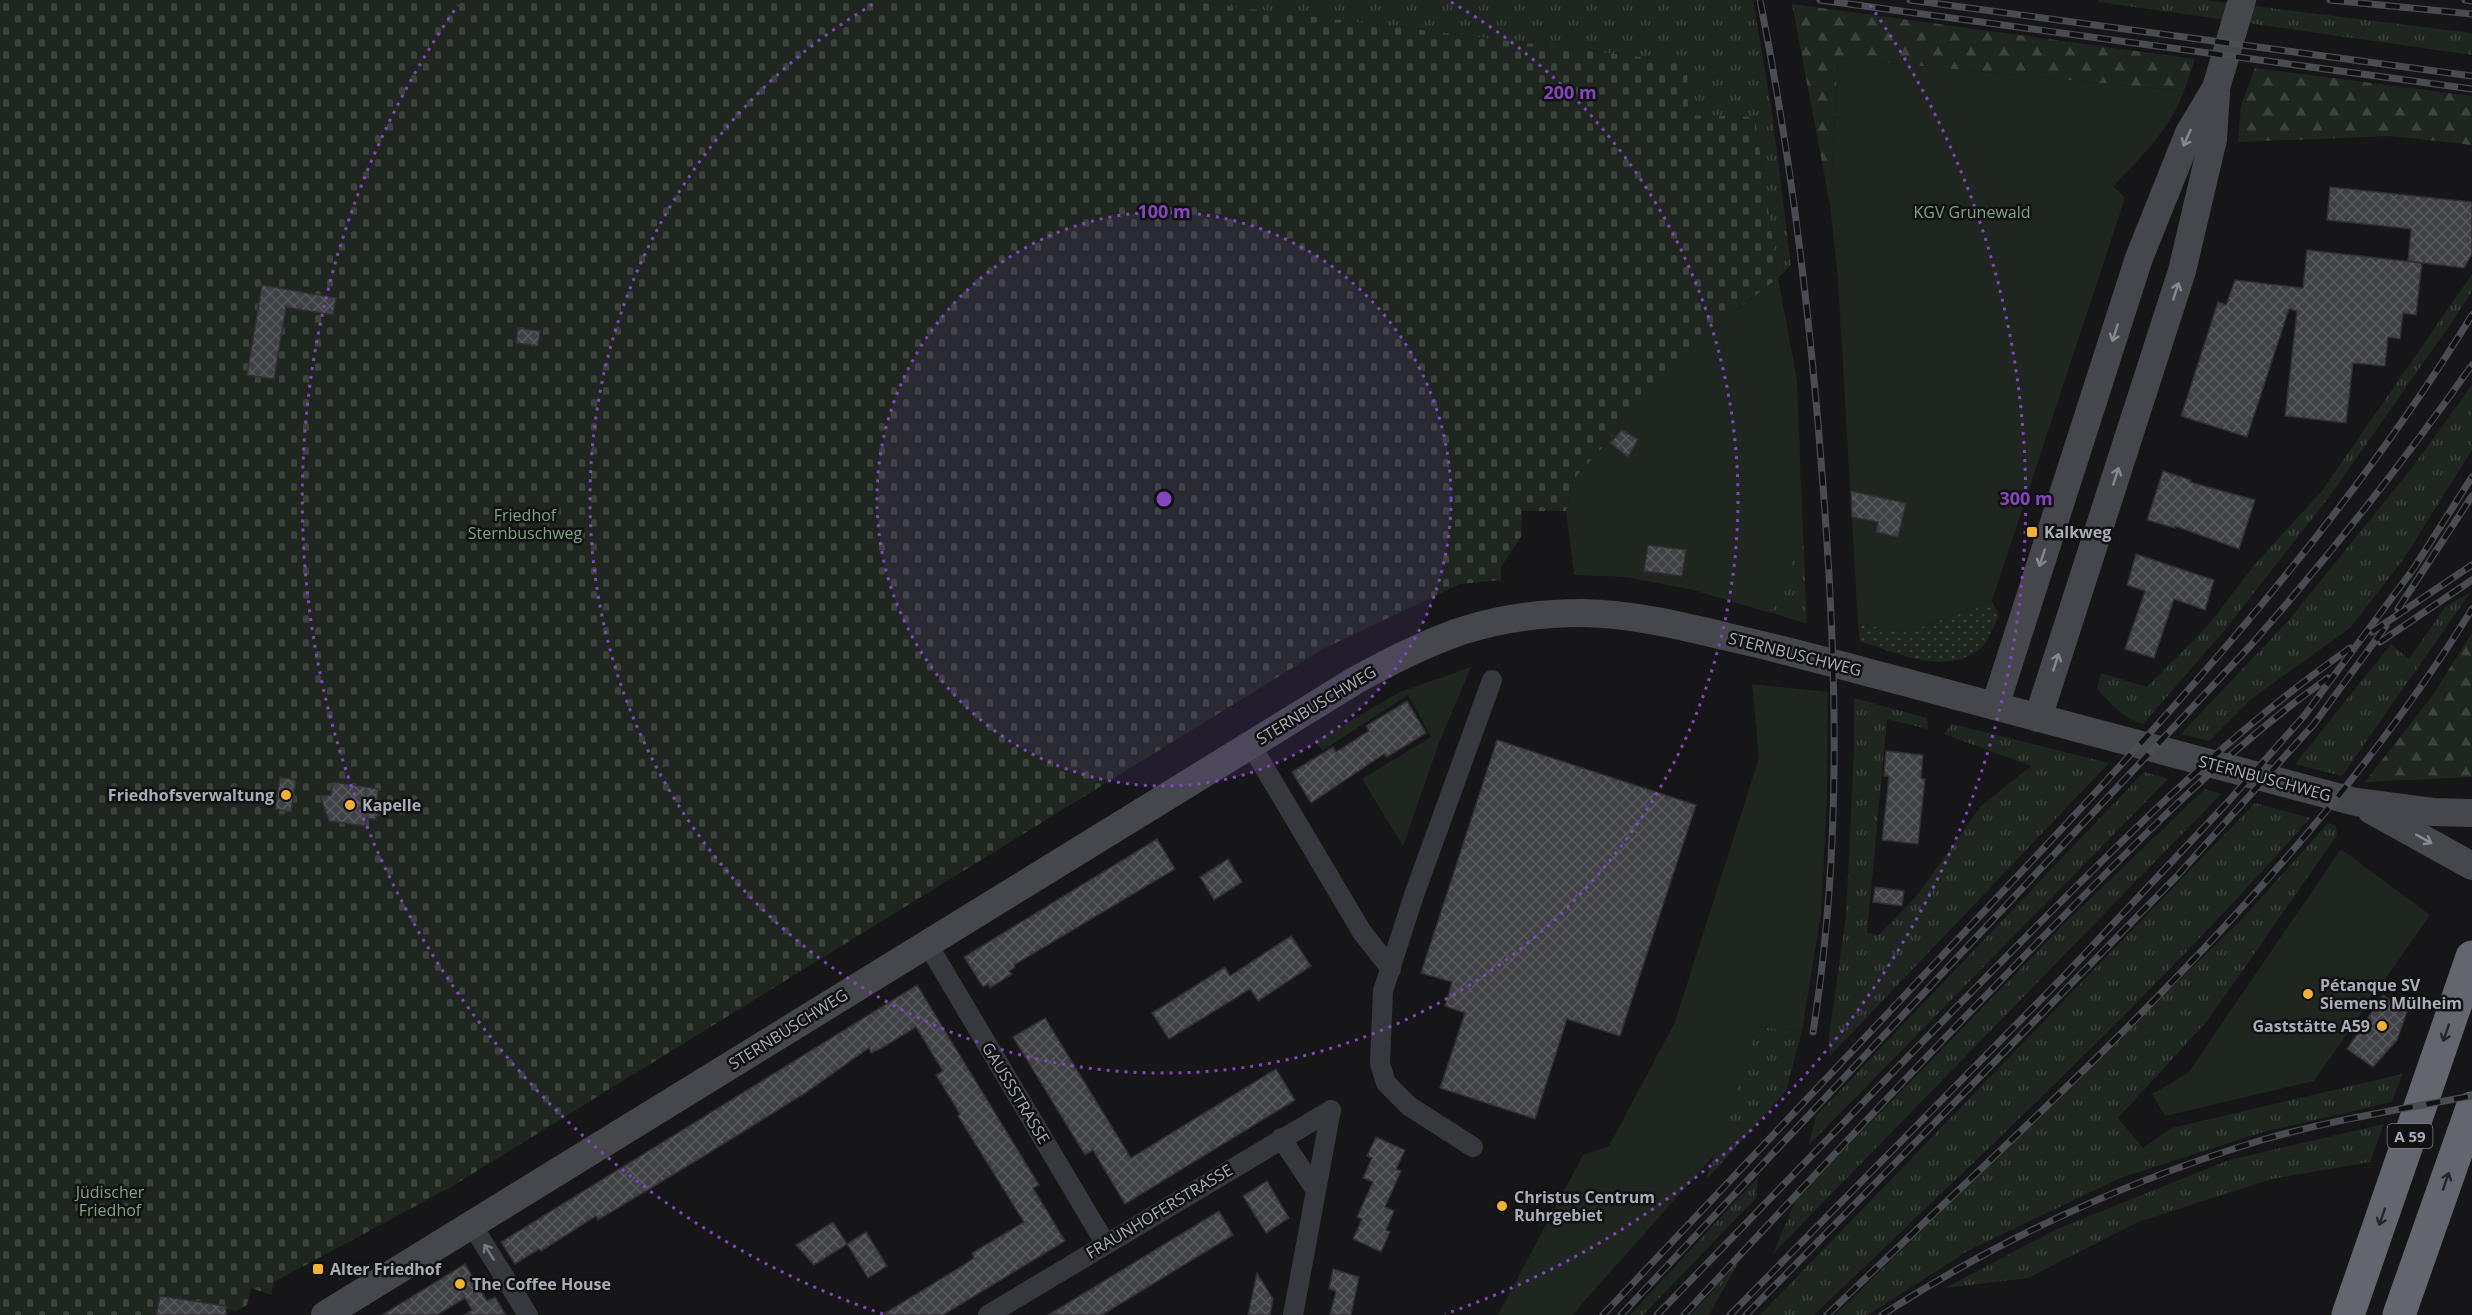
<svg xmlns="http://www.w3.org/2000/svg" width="2472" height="1315" font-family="'Open Sans',sans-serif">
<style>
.grass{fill:url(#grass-tufts)}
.forest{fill:url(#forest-firs)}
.cemetery{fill:url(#cemetery-stones)}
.park{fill:url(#park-dots)}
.garden{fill:#1e261f}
.building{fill:url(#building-cross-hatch);stroke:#303034;stroke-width:1.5}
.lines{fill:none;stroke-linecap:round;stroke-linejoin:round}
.street{stroke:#37383d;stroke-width:20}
.secondary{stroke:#45474d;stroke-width:28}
.highway{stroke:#63666e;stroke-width:33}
.rail-casing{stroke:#4a4c52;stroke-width:7}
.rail{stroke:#111113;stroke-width:4.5;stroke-dasharray:14;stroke-linecap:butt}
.oneway{stroke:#858993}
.oneway2{stroke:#26262a}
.oneway3{stroke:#757881}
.ring{fill:none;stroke:#8446be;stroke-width:3;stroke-dasharray:3 6}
.poi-dot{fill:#f2b134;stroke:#111113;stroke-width:2}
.labels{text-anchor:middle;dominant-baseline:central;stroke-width:5;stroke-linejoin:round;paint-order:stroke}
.shield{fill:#111113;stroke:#7b7e86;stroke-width:1.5}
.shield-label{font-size:15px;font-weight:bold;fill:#a8adb8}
.park-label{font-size:16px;fill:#7fa381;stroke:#111113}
.poi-label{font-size:16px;font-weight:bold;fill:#a8adb8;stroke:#111113;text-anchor:start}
.street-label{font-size:16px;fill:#a8adb8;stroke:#111113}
.centre{fill:#8446be;stroke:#111113;stroke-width:3}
.ring-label{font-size:18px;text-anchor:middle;font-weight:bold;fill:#8446be;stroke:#111113;stroke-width:5;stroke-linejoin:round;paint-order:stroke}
</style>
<defs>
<pattern id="grass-tufts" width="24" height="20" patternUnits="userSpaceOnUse" patternTransform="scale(1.5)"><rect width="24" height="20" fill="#1e261f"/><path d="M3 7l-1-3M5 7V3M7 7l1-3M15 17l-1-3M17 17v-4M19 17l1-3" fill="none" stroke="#3c433d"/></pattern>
<pattern id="forest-firs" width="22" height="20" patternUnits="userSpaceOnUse" patternTransform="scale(1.5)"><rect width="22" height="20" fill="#1e261f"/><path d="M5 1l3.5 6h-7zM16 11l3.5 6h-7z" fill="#3c433d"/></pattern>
<pattern id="cemetery-stones" width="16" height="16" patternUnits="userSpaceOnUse" patternTransform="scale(1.5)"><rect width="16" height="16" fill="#1e261f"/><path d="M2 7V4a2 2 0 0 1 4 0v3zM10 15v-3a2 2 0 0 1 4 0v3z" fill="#3c433d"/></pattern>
<pattern id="park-dots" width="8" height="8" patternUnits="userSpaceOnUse" patternTransform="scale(1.5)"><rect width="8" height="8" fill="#1e261f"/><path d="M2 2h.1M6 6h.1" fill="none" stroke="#3c433d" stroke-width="1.8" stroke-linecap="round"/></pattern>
<pattern id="building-cross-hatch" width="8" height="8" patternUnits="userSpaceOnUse" patternTransform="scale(1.5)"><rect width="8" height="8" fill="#404145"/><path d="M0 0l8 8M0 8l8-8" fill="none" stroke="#595a5e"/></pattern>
</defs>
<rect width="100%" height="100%" fill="#161618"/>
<g class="grass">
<path d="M1179,0h574l19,112 19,153 -13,13 -23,-161 -67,-2 -2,-52z"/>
<path d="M2099,0h105l268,33v22l-373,-53z"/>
<path d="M2472,274v17l-18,28 -125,178 -105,134 -81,93c-20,-6 -32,-20 -46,-35l4,-16 46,14 59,-59 50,-65 66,-72z"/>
<path d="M2472,385v65l-69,110 -53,68 -99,71 -42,42 -28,-7 108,-114 122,-151z"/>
<path d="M1803,534l4,90 -37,-12z"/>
<path d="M2470,593l-128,183 -47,-12 96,-120 18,15 37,-53z"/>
<path d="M1854,698l73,20 1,11 -41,-10 -20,214 12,2 39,-41 63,-88 50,-40 -87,-32 8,-10 157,39 -279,293 -1,-20 17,-119 8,-166z"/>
<path d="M2144,772l24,7 -359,366 7,-29z"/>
<path d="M2205,789l16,5 -448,460 23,-55 272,-279z"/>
<path d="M2255,803l55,15c-155,176 -327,335 -496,497h-54z"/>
<path d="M2328,823l8,3 1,9 -129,185 -90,98 25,30 29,-20 230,-54 -10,28 -129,30 -143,46 -151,72 -101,65h-33l407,-396z"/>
<path d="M1757,1027l45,4 -16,60 -80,89z"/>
<path d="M2384,1124l-14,38 -98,17 -134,43 -110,56 -83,10 112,-59 172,-69z"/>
<path d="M1758,1177l-2,21 -113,117h-13z"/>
<path d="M1739,1261l-30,54h-18z"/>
</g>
<g class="forest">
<path d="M1792,4l403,55 -11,32 -346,-33 -8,147z"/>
<path d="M2255,68l217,28v49l-80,-9 -154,6 3,-36z"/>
<path d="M2472,633v144l-107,5 67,-86z"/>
</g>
<path class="cemetery" d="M0,0h1179l508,63 1,52 67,2 23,161 -73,57 -132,145 -7,31h-44l-1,26 -20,30v13l-41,4 -137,65 -872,538 -177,95 -3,13 -20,-7 -4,17 -11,6 -35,-9 -3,13h-198z"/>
<path class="park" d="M1992,601l7,14c-5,10 -10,26 -18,33 -35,29 -84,5 -121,-7l-2,-17 51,8z"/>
<g class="garden">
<path d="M1838,58l346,33c-14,39 -43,66 -71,95l12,12 -133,403 -83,31 -51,-8 -20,-344 -8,-75z"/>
<path d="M1778,278l19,102 6,154 -33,79 -77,-23 -67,-13 -52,-2 -8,-64 7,-31 132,-145z"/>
<path d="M1471,667l-32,76 -36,103 -41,-67 69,-42 -23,-42 -86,56 -7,-10 85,-49z"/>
<path d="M1752,684l76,8 -1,104 -6,118 -19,117 -45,-4 -40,125 -145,163h-74l85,-160 26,-9 66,-124 84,-264z"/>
<path d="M2341,849l89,66 -116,166 -149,35 -13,-22 36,-21z"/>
</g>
<g class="building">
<path d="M2330,187l142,15v52l-8,14 -56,-7 3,-32 -84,-9z"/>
<path d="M2307,250l115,13 -6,52 -13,-2 -3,26 -12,-2 -3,29 -32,-3 -7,60 -61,-7 12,-105 -8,-2 -42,128 -66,-21 37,-114 8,3 9,-25 68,8z"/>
<path d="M262,285l74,13 -3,17 -47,-8 -12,72 -27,-4z"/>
<path d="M518,328l22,3 -2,15 -22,-3z"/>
<path d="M1622,430l16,9 -10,18 -18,-14z"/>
<path d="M2163,471l28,9 -1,2 65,18 -16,49 -64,-23v2l-28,-8z"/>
<path d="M1851,491l55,12 -8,34 -22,-5 2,-10 -26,-5z"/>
<path d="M1648,545l38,5 -4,26 -38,-5z"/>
<path d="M2136,554l78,26 -9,30 -31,-11 -20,59 -29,-9 20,-58 -18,-6z"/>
<path d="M1407,701l19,32 -39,24 -3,-3 -73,49 -19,-31 41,-25 3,5 33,-21 -3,-5z"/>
<path d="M1497,740l199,65 -76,231 -53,-17 -32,100 -95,-31 25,-75 -20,-7 7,-24 -31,-9z"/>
<path d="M1886,751l37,4 -2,23 4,1 -7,65 -36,-4 7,-64h-5z"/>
<path d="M280,777l16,3 -5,32 -16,-3z"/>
<path d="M333,782l46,7 -2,9 5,4 -3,14h-3v3h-10l-1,7 -36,-5 -9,-25 11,-1z"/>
<path d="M1157,839l18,30 -161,96 1,2 -6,4 3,3 -22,14 -2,-4 -5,3 -19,-30z"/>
<path d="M1228,859l14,23 -28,18 -14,-23z"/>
<path d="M1875,887l29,4 -2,15 -29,-4z"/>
<path d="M1291,936l20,30 -53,35 -8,-12 -81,50 -17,-26 73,-46 5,9z"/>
<path d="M917,985l122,200 -6,3 32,53 -122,74h-61l80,-49 12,-8 -2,-5 52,-31 -66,-106 2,-2 -24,-39 7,-4 -27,-44 -36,22 -9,4 -2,-5 -64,45 -101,63 -106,64 -2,-4 -55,35 -2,-2 -24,15 -14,-22z"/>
<path d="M2383,995l24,17 -10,28 -24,27 -26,-18z"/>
<path d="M1045,1018l86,140 145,-89 19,31 -170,104 -32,-54 -8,5 -72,-118z"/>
<path d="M1376,1137l29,13 -9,19 5,2 -16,36 9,4 -8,19 4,2 -9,20 -28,-13 9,-20 -5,-2 16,-35 -10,-4 9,-20 -5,-2z"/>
<path d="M1267,1181l22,37 -23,15 -23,-37z"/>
<path d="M1219,1211l14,24 -131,80h-54z"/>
<path d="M833,1222l14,22 -33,21 -18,-20z"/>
<path d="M866,1232l21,34 -19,12 -21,-34z"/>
<path d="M465,1264l22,37 8,-4 11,18h-42l8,-5 -7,-12 -28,17h-55z"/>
<path d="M1333,1269l26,8 -8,38h-21l6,-24 -7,-2z"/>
<path d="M1257,1273l16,26 -3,16h-22z"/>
<path d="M160,1296l66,10v9h-70z"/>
</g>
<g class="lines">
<g class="street">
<path d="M1251,745l111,187 29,37"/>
<path d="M927,943l178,300"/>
<path d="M1281,1138l34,51"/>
<path d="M1473,1147l-64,-41 -23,-23 -6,-19 3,-73 31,-96 78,-215"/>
<path d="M472,1225l56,90"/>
<path d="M988,1315l343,-205"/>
<path d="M1293,1315l38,-205"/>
</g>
<g class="secondary">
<path d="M1995,706l144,-448 50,-125 27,-45 26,-88"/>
<path d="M2038,718l144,-447 31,-132 3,-47"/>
<path d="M2371,810l101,56"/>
<path d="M325,1315l1031,-635c80,-44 134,-67 227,-67 50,1 100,13 149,25 49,11 97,24 146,37 160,42 319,85 478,127l77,10 39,1"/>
</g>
<g class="highway">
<path d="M2348,1315l124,-358"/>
<path d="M2399,1315l73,-207"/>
</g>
<defs>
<g id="rail">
<path d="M1760,0c32,161 51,323 63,486 14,182 19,365 -10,546"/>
<path d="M1820,0l652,89"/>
<path d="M1910,0l562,76"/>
<path d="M2330,0l142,14"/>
<path d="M2465,0l7,1"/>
<path d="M2398,609l74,-113"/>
<path d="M2372,632l100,-67"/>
<path d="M2380,642l92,-62"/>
<path d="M1603,1315c130,-137 259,-275 389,-412 174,-184 348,-372 480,-588"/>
<path d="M1621,1315l630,-670c79,-90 152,-182 221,-280"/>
<path d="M1657,1315c116,-119 231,-239 348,-357 109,-110 218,-221 345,-310"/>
<path d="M1684,1315c118,-127 236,-253 358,-377 90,-91 181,-186 286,-260"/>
<path d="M1730,1315l336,-341 160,-170 78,-88 110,-148 58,-91"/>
<path d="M1746,1315l432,-440 136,-151 72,-98"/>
<path d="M1827,1315c228,-219 478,-435 645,-706"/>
<path d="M1882,1315c117,-76 247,-135 380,-175 69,-20 140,-31 210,-44"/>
</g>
</defs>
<use href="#rail" class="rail-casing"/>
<use href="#rail" class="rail"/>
</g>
<defs><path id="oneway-shaft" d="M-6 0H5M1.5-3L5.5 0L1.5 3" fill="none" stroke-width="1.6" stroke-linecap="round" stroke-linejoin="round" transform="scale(1.5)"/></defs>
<g class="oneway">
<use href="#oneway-shaft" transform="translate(2187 138) rotate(114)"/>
<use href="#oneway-shaft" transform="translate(2176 291) rotate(-72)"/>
<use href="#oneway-shaft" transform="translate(2115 333) rotate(108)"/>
<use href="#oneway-shaft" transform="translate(2116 476) rotate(-72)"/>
<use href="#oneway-shaft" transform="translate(2042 558) rotate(108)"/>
<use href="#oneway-shaft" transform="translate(2056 662) rotate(-72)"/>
<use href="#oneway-shaft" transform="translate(2424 839) rotate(29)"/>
</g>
<g class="oneway2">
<use href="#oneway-shaft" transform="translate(2446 1033) rotate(109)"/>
<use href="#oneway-shaft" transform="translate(2446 1181) rotate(-71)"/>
<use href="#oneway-shaft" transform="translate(2382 1217) rotate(109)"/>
</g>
<use class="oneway3" href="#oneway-shaft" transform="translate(489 1252) rotate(-122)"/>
<circle cx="1164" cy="499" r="287" fill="#8446be" fill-opacity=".12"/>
<g class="ring">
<circle cx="1164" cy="499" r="287"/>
<path d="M1451 2A574 574 0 1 1 877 2"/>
<path d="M883 1314A862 862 0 0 1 458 5M1870 5A862 862 0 0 1 1445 1314"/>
</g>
<g class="poi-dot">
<rect x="2026" y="526" width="12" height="12" rx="3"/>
<circle cx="286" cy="795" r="6"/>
<circle cx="350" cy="805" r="6"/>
<circle cx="2308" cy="994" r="6"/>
<circle cx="2382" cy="1026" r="6"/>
<circle cx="1502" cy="1206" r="6"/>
<rect x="312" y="1263" width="12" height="12" rx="3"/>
<circle cx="460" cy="1284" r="6"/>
</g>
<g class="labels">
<rect class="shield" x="2387.5" y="1124" width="45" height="24" rx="4.5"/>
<g class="shield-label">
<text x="2410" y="1136">A 59</text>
</g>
<g class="park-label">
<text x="1972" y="212">KGV Grunewald</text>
<text x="525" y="515">Friedhof<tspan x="525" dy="18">Sternbuschweg</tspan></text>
<text x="110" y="1192">Jüdischer<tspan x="110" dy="18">Friedhof</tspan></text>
</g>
<g class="poi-label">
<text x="2044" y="532">Kalkweg</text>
<text x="274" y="795" text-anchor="end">Friedhofsverwaltung</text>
<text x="362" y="805">Kapelle</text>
<text x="2320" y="985">Pétanque SV<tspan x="2320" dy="18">Siemens Mülheim</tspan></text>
<text x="2370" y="1026" text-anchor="end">Gaststätte A59</text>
<text x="1514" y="1197">Christus Centrum<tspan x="1514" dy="18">Ruhrgebiet</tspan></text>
<text x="330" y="1269">Alter Friedhof</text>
<text x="472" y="1284">The Coffee House</text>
</g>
<g class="street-label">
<text transform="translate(1795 654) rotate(14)">STERNBUSCHWEG</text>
<text transform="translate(1316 705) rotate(-31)">STERNBUSCHWEG</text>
<text transform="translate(2265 778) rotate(15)">STERNBUSCHWEG</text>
<text transform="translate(788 1029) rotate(-32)">STERNBUSCHWEG</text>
<text transform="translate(1016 1093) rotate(59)">GAUSSSTRASSE</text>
<text transform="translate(1159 1211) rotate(-31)">FRAUNHOFERSTRASSE</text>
</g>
</g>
<circle cx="1164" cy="499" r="9" class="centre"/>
<g class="ring-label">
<text x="1570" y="99">200 m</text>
<text x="1164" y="218">100 m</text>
<text x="2026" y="505">300 m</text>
</g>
</svg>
